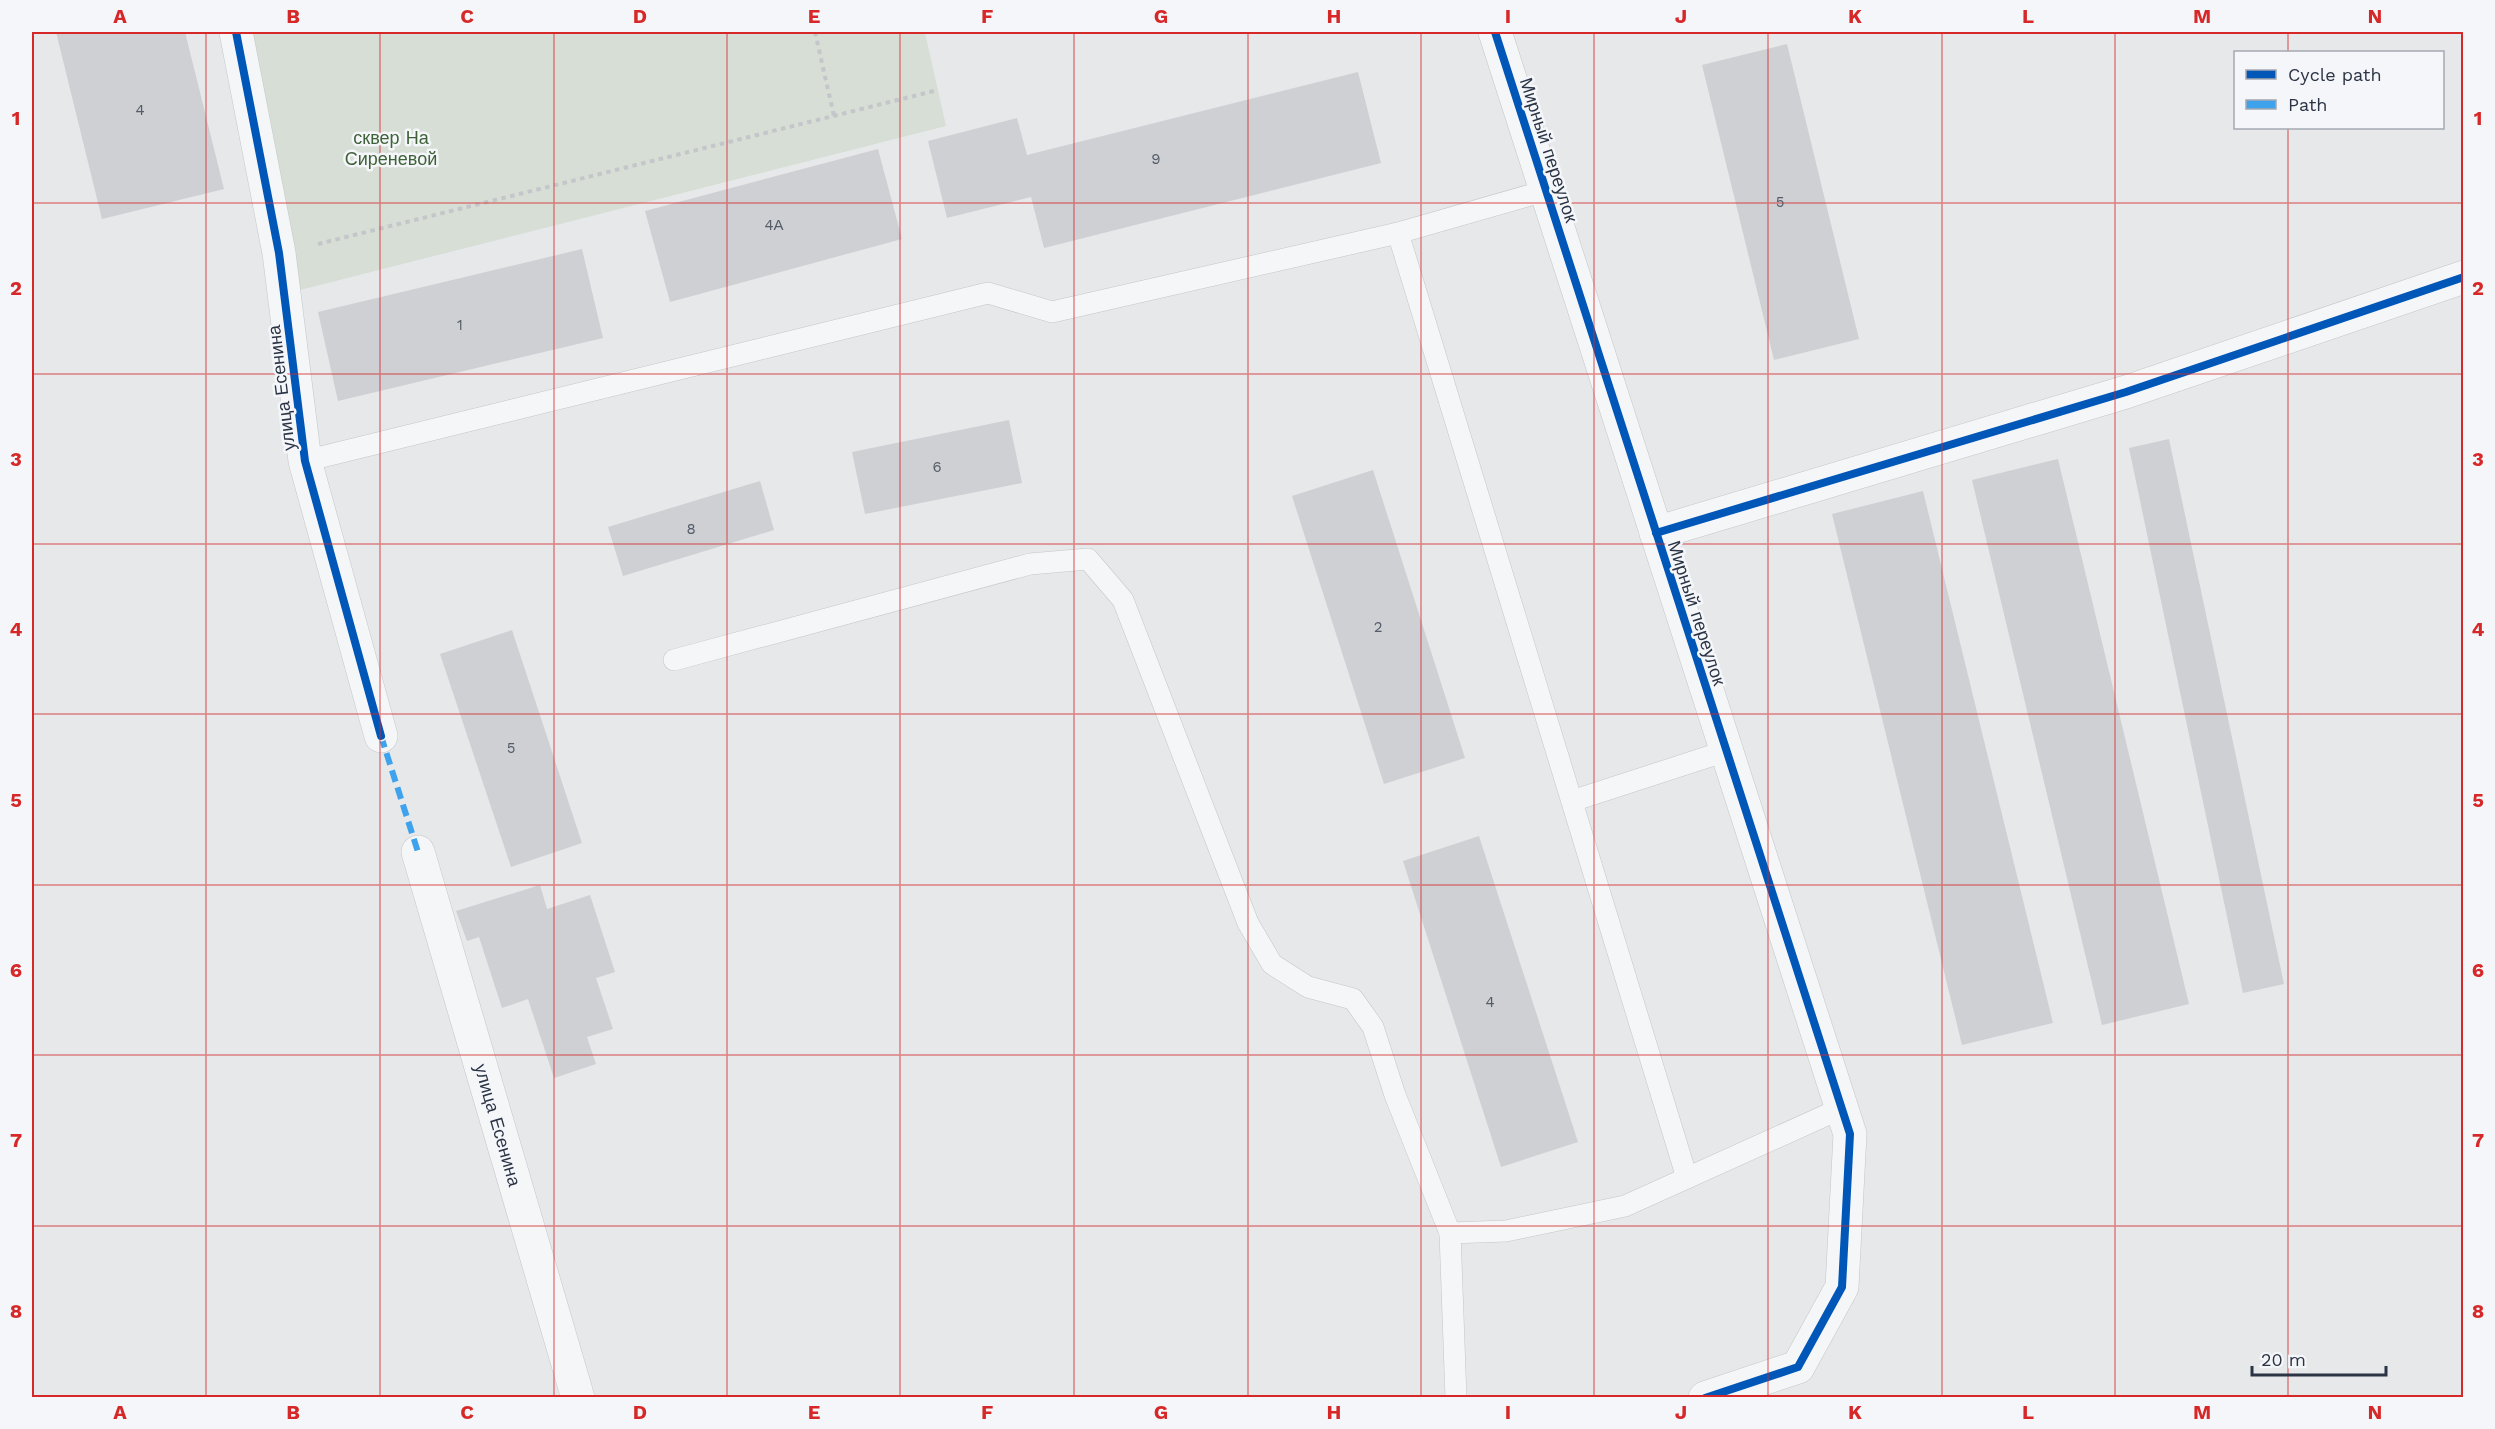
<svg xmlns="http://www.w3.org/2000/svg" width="2495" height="1429" font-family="'Work Sans',sans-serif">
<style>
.green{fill:#d6ded6}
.building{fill:#ced0d3}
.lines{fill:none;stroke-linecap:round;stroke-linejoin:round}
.service-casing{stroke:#c4c6c8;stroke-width:22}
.minor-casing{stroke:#c4c6c8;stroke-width:34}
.tertiary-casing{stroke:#c4c6c8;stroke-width:34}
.path{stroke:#c5c6ca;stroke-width:4;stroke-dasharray:4.5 4.5;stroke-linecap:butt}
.service{stroke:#f5f6f7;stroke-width:21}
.minor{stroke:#f5f6f7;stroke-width:33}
.tertiary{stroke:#f5f6f7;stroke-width:33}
.quiet{stroke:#3ea3ec;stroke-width:6;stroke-dasharray:12 6;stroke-linecap:butt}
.cycleway-casing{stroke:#f4f6f9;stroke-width:11}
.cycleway{stroke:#0057b8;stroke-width:8}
.grid{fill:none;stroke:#d62828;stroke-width:1.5;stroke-opacity:0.55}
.labels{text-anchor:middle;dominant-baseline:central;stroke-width:5;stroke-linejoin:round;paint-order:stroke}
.number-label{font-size:15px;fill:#545c69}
.park-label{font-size:18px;fill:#3f6138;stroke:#f4f6f9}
.street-label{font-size:18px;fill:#2b3445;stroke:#f4f6f9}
.neatline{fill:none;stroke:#d62828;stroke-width:2}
.grid-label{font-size:20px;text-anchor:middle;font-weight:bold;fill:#d62828}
</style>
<rect width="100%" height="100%" fill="#e6e8ea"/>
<path class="green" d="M250,32h677l-2,1 21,93 -646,164z"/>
<g class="building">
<path d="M56,32h129l39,157 -122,30z"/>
<path d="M1787,44l72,295 -85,21 -72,-295z"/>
<path d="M1358,72l23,91 -337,85 -13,-51 -84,21 -19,-77 89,-23 10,37z"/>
<path d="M878,149l24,90 -232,63 -25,-91z"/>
<path d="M582,249l21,89 -265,63 -20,-89z"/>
<path d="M1009,420l13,63 -157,31 -13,-62z"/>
<path d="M2169,439l115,545 -41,9 -114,-545z"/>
<path d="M2058,459l131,545 -87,21 -130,-545z"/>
<path d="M1373,470l92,288 -81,26 -92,-288z"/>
<path d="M760,481l14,49 -151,46 -15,-49z"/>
<path d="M1923,491l130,532 -91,22 -130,-531z"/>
<path d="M512,630l70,213 -71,24 -71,-213z"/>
<path d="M1479,836l99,306 -77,25 -98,-306z"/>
<path d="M540,885l7,24 43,-14 25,77 -19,6 17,51 -26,8 9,27 -42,14 -26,-79 -26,9 -23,-71 -12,4 -11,-30z"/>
</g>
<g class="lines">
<defs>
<g id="service">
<path d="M1398,233l289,945"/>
<path d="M305,461l683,-168 64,19 346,-79 150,-43"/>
<path d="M674,660l356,-96 58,-5 35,41 125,323 24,41 36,23 45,12 20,28 22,68 55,138 56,-2 119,-25 217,-98"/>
<path d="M1572,801l154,-50"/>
<path d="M1450,1233l6,165"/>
</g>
<g id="minor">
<path d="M236,32l43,221 26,208 76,275"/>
<path d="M1656,533l470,-141 338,-115"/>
<path d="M418,852l160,546"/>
</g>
<path id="tertiary" d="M1495,32l355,1102 -8,153 -44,80 -93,31"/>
</defs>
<use href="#service" class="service-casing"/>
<use href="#minor" class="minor-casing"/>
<use href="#tertiary" class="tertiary-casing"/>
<g class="path">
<path d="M815,32l19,84"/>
<path d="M318,244l620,-154"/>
</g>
<use href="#service" class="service"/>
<use href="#minor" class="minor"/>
<use href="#tertiary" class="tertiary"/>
<path class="quiet" d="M381,736l37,116"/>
<defs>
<g id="cycleway">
<path d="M236,32l43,221 26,208 76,275"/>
<path d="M1495,32l355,1102 -8,153 -44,80 -93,31"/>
<path d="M1656,533l470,-141 338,-115"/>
</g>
</defs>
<use href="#cycleway" class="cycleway-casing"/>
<use href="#cycleway" class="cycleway"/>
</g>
<path class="grid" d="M206,32v1366M380,32v1366M554,32v1366M727,32v1366M900,32v1366M1074,32v1366M1248,32v1366M1421,32v1366M1594,32v1366M1768,32v1366M1942,32v1366M2115,32v1366M2288,32v20M2288,128v1270M32,203h2432M32,374h2432M32,544h2432M32,714h2432M32,885h2432M32,1055h2432M32,1226h2432"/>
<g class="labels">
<g class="number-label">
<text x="140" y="110">4</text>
<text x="1156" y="159">9</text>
<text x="1780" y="202">5</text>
<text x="774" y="225">4А</text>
<text x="460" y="325">1</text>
<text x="937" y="467">6</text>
<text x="691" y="529">8</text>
<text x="1378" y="627">2</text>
<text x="511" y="748">5</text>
<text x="1490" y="1002">4</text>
</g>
<g class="park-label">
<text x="391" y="137">сквер На<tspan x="391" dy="21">Сиреневой</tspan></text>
</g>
<g class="street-label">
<text transform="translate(1549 150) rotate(72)">Мирный переулок</text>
<text transform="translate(281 388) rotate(-97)">улица Есенина</text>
<text transform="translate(1697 613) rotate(72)">Мирный переулок</text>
<text transform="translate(498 1125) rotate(74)">улица Есенина</text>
</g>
</g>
<rect width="2495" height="1429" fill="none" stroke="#f4f6f9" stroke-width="66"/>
<rect x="2234" y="51" width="210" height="78" fill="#f4f6f9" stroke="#a4a8b1" stroke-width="1.5"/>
<rect x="2246" y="70" width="30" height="9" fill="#0057b8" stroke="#a4a8b1" stroke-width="1.5"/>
<text x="2288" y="81" font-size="18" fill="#2b3445">Cycle path</text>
<rect x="2246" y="100" width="30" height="9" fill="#3ea3ec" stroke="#a4a8b1" stroke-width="1.5"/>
<text x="2288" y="111" font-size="18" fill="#2b3445">Path</text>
<path d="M2252 1366v9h134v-9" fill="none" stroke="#2b3445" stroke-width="3"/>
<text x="2261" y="1366" font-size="18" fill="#2b3445" stroke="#f4f6f9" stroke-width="4.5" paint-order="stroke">20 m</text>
<rect x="33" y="33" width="2429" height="1363" class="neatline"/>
<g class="grid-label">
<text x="120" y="23">A</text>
<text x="293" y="23">B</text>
<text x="467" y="23">C</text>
<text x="640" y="23">D</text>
<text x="814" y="23">E</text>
<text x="987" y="23">F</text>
<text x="1161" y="23">G</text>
<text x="1334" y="23">H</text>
<text x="1508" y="23">I</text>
<text x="1681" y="23">J</text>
<text x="1855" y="23">K</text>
<text x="2028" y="23">L</text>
<text x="2202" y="23">M</text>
<text x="2375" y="23">N</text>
<text x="16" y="125">1</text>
<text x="2478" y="125">1</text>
<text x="16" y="295">2</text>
<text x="2478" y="295">2</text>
<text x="16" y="466">3</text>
<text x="2478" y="466">3</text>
<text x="16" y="636">4</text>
<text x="2478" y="636">4</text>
<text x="16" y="807">5</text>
<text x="2478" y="807">5</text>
<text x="16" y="977">6</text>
<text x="2478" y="977">6</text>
<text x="16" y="1147">7</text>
<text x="2478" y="1147">7</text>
<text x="16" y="1318">8</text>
<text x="2478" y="1318">8</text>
<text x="120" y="1419">A</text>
<text x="293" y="1419">B</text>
<text x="467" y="1419">C</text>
<text x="640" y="1419">D</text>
<text x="814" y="1419">E</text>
<text x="987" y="1419">F</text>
<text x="1161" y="1419">G</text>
<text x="1334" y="1419">H</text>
<text x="1508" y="1419">I</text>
<text x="1681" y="1419">J</text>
<text x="1855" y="1419">K</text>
<text x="2028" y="1419">L</text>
<text x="2202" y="1419">M</text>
<text x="2375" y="1419">N</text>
</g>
</svg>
